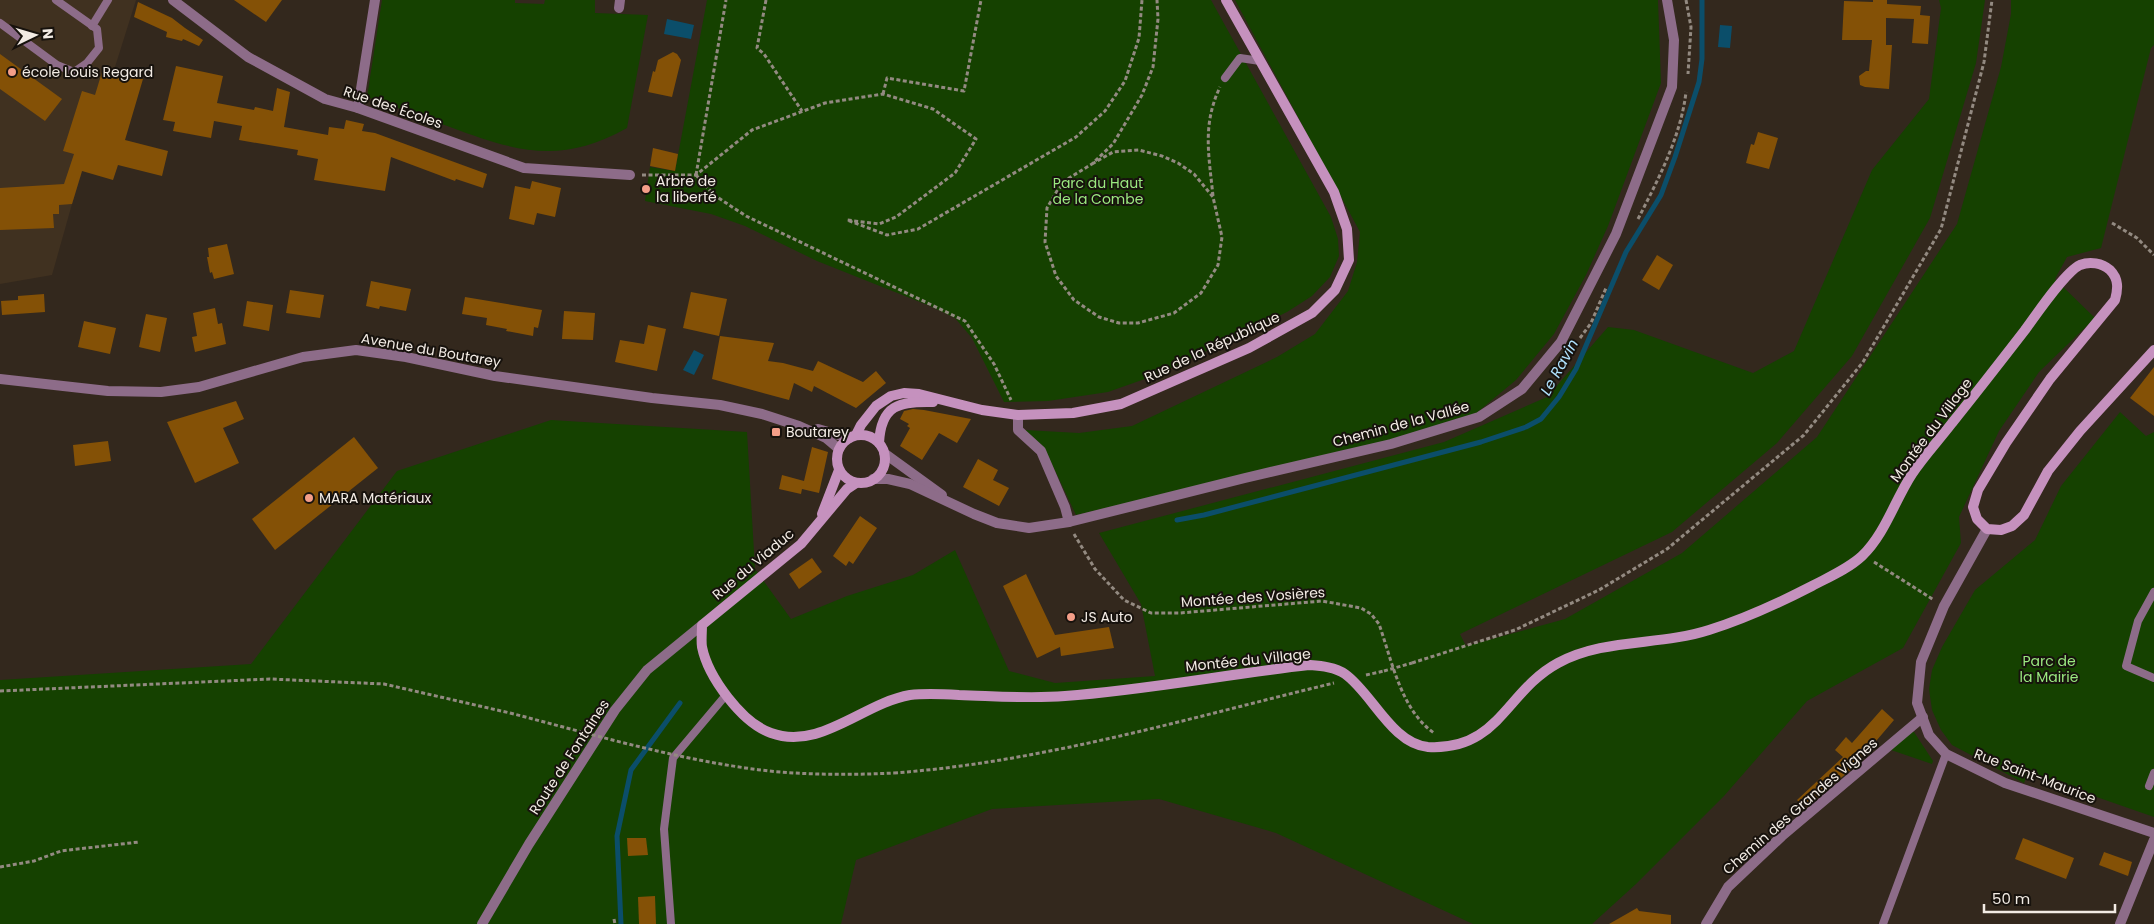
<svg xmlns="http://www.w3.org/2000/svg" width="2154" height="924" font-family="Poppins,sans-serif">
<style>
.built{fill:#403120}
.green{fill:#154100}
.water{fill:#0b4e6a}
.lines{fill:none;stroke-linecap:round;stroke-linejoin:round}
.stream{stroke:#0b4e6a;stroke-width:5}
.building{fill:#845106}
.path{stroke:#938a81;stroke-width:3;stroke-dasharray:4 2.5;stroke-linecap:butt}
.service{stroke:#8d6c89;stroke-width:8}
.minor{stroke:#8d6c89;stroke-width:10}
.tertiary{stroke:#8d6c89;stroke-width:10}
.secondary{stroke:#c591be;stroke-width:10}
.path-bridge{stroke:#938a81;stroke-width:3;stroke-dasharray:4 2.5;stroke-linecap:butt}
.poi-dot{fill:#f49e88;stroke:#17120d;stroke-width:2}
.labels{text-anchor:middle;dominant-baseline:central;stroke-width:4;stroke-linejoin:round;paint-order:stroke}
.poi-label{font-size:14px;fill:#f2ebe4;stroke:#17120d;text-anchor:start}
.street-label{font-size:14px;fill:#f2ebe4;stroke:#17120d}
.park-label{font-size:14px;fill:#9be980;stroke:#17120d}
.water-label{font-size:15px;font-style:italic;fill:#afe1fc;stroke:#17120d}
</style>
<rect width="100%" height="100%" fill="#33281d"/>
<path class="built" d="M0,0h136l-64,204 -20,71 -52,9z"/>
<g class="green">
<path d="M382,0h133v3l29,1 1,-4h50v13l53,2 -21,113c-66,37 -110,24 -177,-1 -28,-10 -55,-20 -83,-30z"/>
<path d="M707,0h504l120,217 7,22 1,17 -9,21 -18,19 -25,16 -128,62 -51,18 -60,9 -44,1 -32,-64 -17,-20 -25,-12 -113,-45 -72,-35 -34,-12 -66,-13 5,-34 25,4z"/>
<path d="M1235,0h423l3,83 -53,143 -22,49 -32,59 -38,46 -42,35 -82,26 -316,74 -32,-68 -19,-17 54,3 53,-7 145,-69 38,-23 33,-43 9,-29 3,-30z"/>
<path d="M1939,0h46l-9,63 -46,155 -78,138 -75,87 -105,89 -212,102 6,12 99,-27 117,-66 135,-116 140,-213 44,-157 10,-53v-14h143v45l-3,3 -50,200 -34,9 -12,22 40,39 -56,54 -40,59 -40,86 2,26 -58,105 -96,53 -83,95 -88,88 -44,40h-119l-197,-91 -117,-34 -167,10 -136,51 -15,64h-841v-244l251,-16 146,-193 154,-51 196,12 8,137 36,50 56,-23 66,-21 42,-25 54,121 46,12 100,-7 -14,-72 -42,-71 345,-91 103,-45 61,-70 26,3 119,43 41,-22 78,-181 57,-71 12,-91z"/>
<path d="M2120,412l26,24 8,-4v385l-126,-44 -4,10 -72,-38 -11,-15 -9,-20 -3,-21 3,-19 10,-23 33,-57 60,-50 26,-54z"/>
<path d="M1910,732h4l19,29 -1,3 -41,-14z"/>
</g>
<g class="water">
<path d="M667,19l27,6 -3,14 -27,-5z"/>
<path d="M1720,25l12,1 -2,22 -12,-1z"/>
<path d="M694,350l10,5 -10,20 -11,-5z"/>
</g>
<g class="lines">
<g class="stream">
<path d="M1177,520l27,-5 277,-73 45,-15 15,-8 18,-22 17,-28 50,-117 35,-57 14,-38 24,-75 3,-23v-59"/>
<path d="M621,924l-4,-88 14,-66 49,-67"/>
</g>
</g>
<g class="building">
<path d="M234,0h48l-16,22z"/>
<path d="M1873,0h14v4l34,2 -1,9 10,1 -2,28 -16,-1 2,-24 -28,-1v27h6l-3,44 -24,-2 -5,-2 -1,-9 7,-5h3l3,-31h-30l2,-39 29,1z"/>
<path d="M138,2l34,16 13,10 18,12 -4,6 -16,-7 -1,2 -16,-4 1,-5 -33,-15z"/>
<path d="M673,52l4,2 4,6 -9,37 -24,-5 5,-21 2,1 3,-12z"/>
<path d="M0,54l62,45 -17,22 -45,-32z"/>
<path d="M176,66l47,10 -6,27 37,7 1,-3 18,4 4,-23 13,4 -6,35 44,8 1,-8 15,2 2,-9 18,4 -2,7 13,2 112,41 -4,14 -27,-9 -1,2 -64,-24 -6,34 -71,-11 4,-21 -21,-4 1,-5 -59,-10 3,-14 -28,-5 -3,17 -38,-7 2,-9 -12,-2z"/>
<path d="M102,72l11,3 1,-3 29,7 -18,61 43,11 -6,25 -44,-11 -5,15 -31,-9 -10,33 -13,1v9h-6l1,14 -54,2v-42l64,-4 10,-30 -11,-3 19,-60 13,4z"/>
<path d="M1758,132l20,6 -9,31 -23,-6 5,-19 3,1z"/>
<path d="M653,148l25,6 -3,17 -25,-5z"/>
<path d="M532,181l29,7 -6,29 -18,-4 -3,12 -25,-6 6,-33 15,3z"/>
<path d="M227,244l7,30 -20,5 -2,-7 -2,1 -3,-16h2l-1,-9z"/>
<path d="M1657,255l16,10 -14,25 -17,-10z"/>
<path d="M371,281l40,8 -5,22 -26,-5 -1,3 -13,-3z"/>
<path d="M290,290l34,5 -4,23 -34,-5z"/>
<path d="M691,292l36,7 -8,37 -36,-8z"/>
<path d="M44,294l1,18 -43,3 -1,-14 17,-1v-4z"/>
<path d="M465,297l77,13 -4,18 -4,-1 -1,9 -27,-5 1,-2 -21,-4 1,-7 -25,-4z"/>
<path d="M247,301l26,4 -4,26 -26,-5z"/>
<path d="M215,308l3,16 4,-1 4,21 -31,8 -3,-15 5,-1 -4,-23z"/>
<path d="M564,311l31,2 -2,27 -31,-1z"/>
<path d="M146,314l21,4 -7,34 -21,-5z"/>
<path d="M84,321l32,7 -6,26 -32,-7z"/>
<path d="M648,325l18,4 -9,42 -42,-9 5,-22 24,4z"/>
<path d="M720,336l54,7 -6,18 15,2 30,8 5,-10 45,21 13,-11 10,12 -30,25 -42,-22 -2,6 -18,-9 -5,17 -77,-21z"/>
<path d="M2154,367v49l-24,-18z"/>
<path d="M236,401l8,18 -21,9 16,35 -44,20 -28,-61z"/>
<path d="M913,409l11,1 47,9 -14,24 -18,-10 -17,27 -22,-14 10,-18 -3,-2 2,-2 -9,-5 4,-8z"/>
<path d="M354,437l24,31 -103,82 -23,-31z"/>
<path d="M108,441l3,20 -36,5 -2,-21z"/>
<path d="M812,447l16,5 -9,41 -17,-4 -1,5 -22,-5 3,-14 22,6z"/>
<path d="M978,459l20,11 -5,10 16,8 -10,18 -36,-19z"/>
<path d="M860,516l17,12 -24,36 -4,-3 -3,5 -13,-10z"/>
<path d="M812,558l10,14 -23,17 -10,-15z"/>
<path d="M1026,574l29,61 54,-8 5,21 -53,8 -1,-9 -23,11 -34,-72z"/>
<path d="M1882,709l12,11 -40,47 -54,45 -6,-6 5,-4 -2,-2 46,-43 -8,-7 11,-13 6,6z"/>
<path d="M627,838h19l2,17 -20,1z"/>
<path d="M2023,838l51,20 -8,21 -51,-20z"/>
<path d="M2104,852l28,10 -4,14 -29,-11z"/>
<path d="M655,896l1,28h-17l-1,-27z"/>
<path d="M1637,908l2,3 32,4v9h-62z"/>
</g>
<g class="lines">
<g class="path">
<path d="M766,0l-9,48 7,6 38,57"/>
<path d="M1686,0l5,27 -3,47"/>
<path d="M883,94l4,-16 77,13 17,-91"/>
<path d="M1092,164l21,-12 26,-2 23,6 16,7 16,11 19,23 9,40 -4,28 -17,28 -27,20 -36,10h-19l-20,-6 -25,-17 -18,-24 -11,-34 2,-34 10,-17 12,-13 23,-14 21,-20 29,-49 11,-28 5,-48 -1,-19"/>
<path d="M642,175h54l56,-45 73,-27 58,-9 50,15 43,30 -21,34 -59,44 -17,7 -32,-4 40,15 31,-6 158,-92 29,-26 20,-30 14,-43 3,-38"/>
<path d="M696,175l18,20 32,21 219,105 29,43 17,36"/>
<path d="M696,175l30,-175"/>
<path d="M1213,196c-4,-40 -11,-71 7,-109"/>
<path d="M1638,219c20,-39 43,-83 48,-127"/>
<path d="M2112,223l25,15 17,17"/>
<path d="M1580,338l11,-15 15,-35"/>
<path d="M1074,534l21,35 29,31 27,13h29l142,-12 39,7 10,6 8,10c13,37 22,86 55,109"/>
<path d="M1874,562l60,38"/>
<path d="M1412,663l103,-33 84,-40 68,-41 137,-114 59,-73 78,-133 43,-167 8,-62"/>
<path d="M1366,675l18,-4"/>
<path d="M0,691l270,-12 114,5 126,29"/>
<path d="M894,773c149,-11 295,-55 440,-90"/>
<path d="M0,867l34,-6 27,-10 78,-9"/>
<path d="M614,919l1,5"/>
</g>
<g class="service">
<path d="M0,23l57,42 17,7 13,-9 12,-15 -2,-19 -41,-29"/>
<path d="M92,26l16,-26"/>
<path d="M1225,78l15,-20 20,3"/>
<path d="M2154,592l-16,29 -12,45 28,12"/>
<path d="M2149,786l5,-13"/>
<path d="M671,924l-7,-95 9,-71 53,-63"/>
<path d="M1883,924l63,-170"/>
</g>
<g class="minor">
<path d="M173,0l75,57 77,42 33,9 166,60 106,7"/>
<path d="M619,8l1,-8"/>
<path d="M358,108l17,-108"/>
<path d="M1018,415v15l23,21 24,56 4,15"/>
<path d="M1706,924l22,-37 54,-51 141,-119"/>
<path d="M2120,924l34,-84"/>
</g>
<g class="tertiary">
<path d="M0,379l108,12 53,1 38,-5 104,-30 53,-7 50,7 89,19 157,22 68,7 42,9 37,12 27,12 13,11"/>
<path d="M818,429l31,9"/>
<path d="M884,453l58,42"/>
<path d="M873,479h15l22,5 64,30 23,9 32,5 40,-6 176,-44 146,-34 88,-27 43,-28 39,-47 55,-108 56,-147 2,-47 -7,-40"/>
<path d="M1987,529l-43,77 -23,56 -4,41 12,32 17,19 59,29 149,50"/>
<path d="M482,924l47,-80 86,-134 32,-40 55,-45"/>
</g>
<g class="secondary">
<path d="M856,435l5,-10 15,-19 15,-10 13,-3 15,1 63,16 36,5 55,-2 48,-9 128,-56 63,-35 23,-23 14,-30 -2,-31 -13,-37 -108,-192"/>
<circle cx="861" cy="459" r="24"/>
<path d="M879,443c2,-38 20,-42 54,-41"/>
<path d="M856,483l-9,6 -46,55 -99,81c0,7 -1,16 0,22 6,30 40,76 69,86 49,18 92,-30 139,-38 16,-2 33,-1 49,0 35,1 70,4 106,1 81,-6 163,-22 244,-31 12,1 26,2 36,9 27,19 47,70 83,73 71,4 78,-56 130,-84 46,-25 101,-17 151,-33 35,-11 70,-27 103,-44 17,-9 36,-17 50,-30 23,-22 33,-56 50,-82 12,-18 27,-34 40,-51 25,-31 49,-62 73,-93 11,-15 40,-58 55,-65 10,-4 22,-2 30,5 9,9 8,19 5,30l-65,79 -44,64 -28,47 -5,17 4,12 10,10 14,1 11,-4 12,-11 24,-44 32,-40 74,-81"/>
<path d="M822,514l17,-44"/>
</g>
<g class="path-bridge">
<path d="M1384,671l28,-8"/>
<path d="M510,713c85,22 171,48 259,58 42,4 83,4 125,2"/>
</g>
</g>
<g class="poi-dot">
<circle cx="12" cy="72" r="5"/>
<circle cx="646" cy="189" r="5"/>
<rect x="771" y="427" width="10" height="10" rx="2.5"/>
<circle cx="309" cy="498" r="5"/>
<circle cx="1071" cy="617" r="5"/>
</g>
<g class="labels">
<g class="poi-label">
<text x="22" y="72">école Louis Regard</text>
<text x="656" y="181">Arbre de<tspan x="656" dy="16">la liberté</tspan></text>
<text x="786" y="432">Boutarey</text>
<text x="319" y="498">MARA Matériaux</text>
<text x="1081" y="617">JS Auto</text>
</g>
<g class="street-label">
<text transform="translate(393 107) rotate(19)">Rue des Écoles</text>
<text transform="translate(1212 347) rotate(-25)">Rue de la République</text>
<text transform="translate(431 350) rotate(10)">Avenue du Boutarey</text>
<text transform="translate(1401 424) rotate(-15)">Chemin de la Vallée</text>
<text transform="translate(1931 430) rotate(-53)">Montée du Village</text>
<text transform="translate(753 564) rotate(-40)">Rue du Viaduc</text>
<text transform="translate(1253 597) rotate(-4)">Montée des Vosières</text>
<text transform="translate(1248 660) rotate(-6)">Montée du Village</text>
<text transform="translate(569 757) rotate(-57)">Route de Fontaines</text>
<text transform="translate(2035 776) rotate(21)">Rue Saint-Maurice</text>
<text transform="translate(1800 806) rotate(-41)">Chemin des Grandes Vignes</text>
</g>
<g class="park-label">
<text x="1098" y="183">Parc du Haut<tspan x="1098" dy="16">de la Combe</tspan></text>
<text x="2049" y="661">Parc de<tspan x="2049" dy="16">la Mairie</tspan></text>
</g>
<g class="water-label">
<text transform="translate(1559 367) rotate(-61)">Le Ravin</text>
</g>
</g>
<g transform="translate(35 35) rotate(85)" stroke="#17120d" stroke-width="4" paint-order="stroke">
<path d="M0-4L9 19L0 12L-9 19Z" fill="#f2ebe4"/>
<text y="-8" font-size="14" font-weight="bold" text-anchor="middle" fill="#f2ebe4">N</text>
</g>
<path d="M1984 904v8h131v-8" fill="none" stroke="#f2ebe4" stroke-width="2.5"/>
<text x="1992" y="904" font-size="15" fill="#f2ebe4" stroke="#17120d" stroke-width="4" paint-order="stroke">50 m</text>
</svg>
